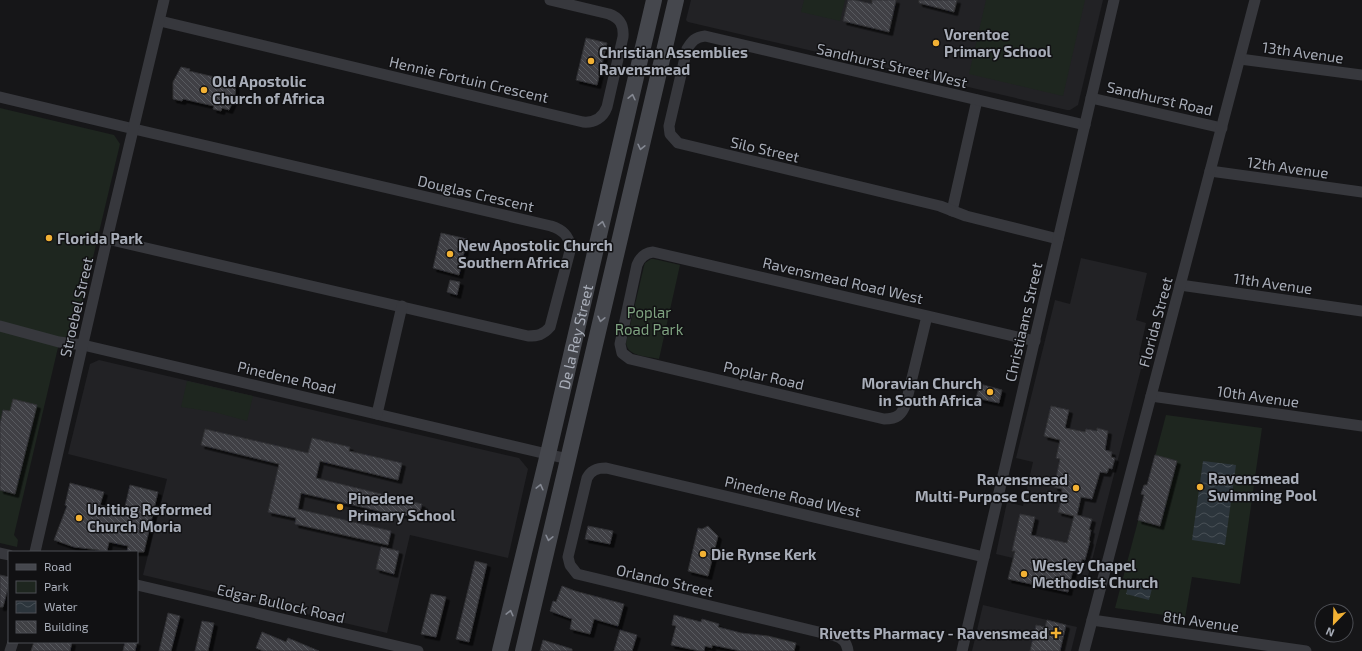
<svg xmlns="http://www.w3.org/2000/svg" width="1362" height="651" font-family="'Exo 2',sans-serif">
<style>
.built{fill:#222225}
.green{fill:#1e261f}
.water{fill:url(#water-waves)}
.building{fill:url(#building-back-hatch);stroke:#303034;filter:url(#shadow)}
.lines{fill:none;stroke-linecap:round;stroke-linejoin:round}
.street{stroke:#37383d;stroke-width:11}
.secondary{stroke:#45474d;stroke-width:16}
.oneway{stroke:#858993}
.poi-dot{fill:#f2b134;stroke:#111113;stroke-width:1.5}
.labels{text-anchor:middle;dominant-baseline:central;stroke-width:3;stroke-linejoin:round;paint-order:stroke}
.poi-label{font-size:15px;font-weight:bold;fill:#a8adb8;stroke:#111113;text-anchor:start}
.street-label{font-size:15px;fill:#a8adb8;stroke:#111113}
.park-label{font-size:15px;fill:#7fa381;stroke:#111113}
</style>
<defs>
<pattern id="water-waves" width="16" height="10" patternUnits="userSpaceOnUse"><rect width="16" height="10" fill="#2c353c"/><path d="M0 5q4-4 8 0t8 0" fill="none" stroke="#485056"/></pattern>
<pattern id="building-back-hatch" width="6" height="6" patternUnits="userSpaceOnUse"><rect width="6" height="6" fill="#404145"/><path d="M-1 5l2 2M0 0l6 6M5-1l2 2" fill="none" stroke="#595a5e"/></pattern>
<filter id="shadow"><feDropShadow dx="3.5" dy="3.5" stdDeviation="0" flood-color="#0009"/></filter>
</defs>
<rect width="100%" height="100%" fill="#161618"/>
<g class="built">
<path d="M691,0h412l-25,105 -8,5h-3l-379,-88 -2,-2z"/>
<path d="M1081,258l66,15 -11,47 10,3 -7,32 7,2 -3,12h-2l-53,207 -92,-22 11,-52 16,4 10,-44 -17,-4 39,-158 15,4z"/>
<path d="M99,360l420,98 9,11 -20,89 -98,-23 -23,98 -244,-58 24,-96 -99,-25 22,-90z"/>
<path d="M983,605l94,22 -6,24h-99z"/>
</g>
<g class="green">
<path d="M804,0h41l-5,21 -39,-9z"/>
<path d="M986,0h99l-22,96 -94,-22z"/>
<path d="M0,108l114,27 6,9 -45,189 -15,6 -46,196 4,5 -1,7 -17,-4z"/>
<path d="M651,259h3l26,6 -21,94c-12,-3 -31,-2 -33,-16l18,-77 1,-3z"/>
<path d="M187,381l66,15 -6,25 -33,-9 -33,-5z"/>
<path d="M1166,415l96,13 -22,156 -48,-7 -7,41 -70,-10z"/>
</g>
<g class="water">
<path d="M1203,461l33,4 -11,80 -33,-5z"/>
<path d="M1130,579l23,6 -4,15 -23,-6z"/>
</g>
<g class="building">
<path d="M848,0h7l17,4v-4h24l-7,32 -46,-11z"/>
<path d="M919,0h38l-3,12 -35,-9z"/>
<path d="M586,38l21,5 -10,42 -21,-5z"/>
<path d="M181,67l9,2 -1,2 47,11 -1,15 -6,13 -7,-2 -1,3 -8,-2 1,-3 -31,-7 -1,2 -9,-2v-17z"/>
<path d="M441,233l26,6 -8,36 -26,-7z"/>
<path d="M450,280l10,2 -3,13 -10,-3z"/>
<path d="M980,384l22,6 -3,13 -23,-5z"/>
<path d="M13,399l24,6 -22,89 -15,-4v-66l3,-14 7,1z"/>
<path d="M1051,406l18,4 -4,18 20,4 1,-3 11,2v-3l11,3 -3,19 7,2 -1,5 4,1 -3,11 -3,-1 -2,5 -7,-1 -8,27 -11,-2 -4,18 15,4 -3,11h2l-2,10 1,1 -5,19 -3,-1 -1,7 -7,-1 -6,27 -60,-13 7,-28h-3l8,-37 15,3 -4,18 36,8 7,-27 -16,-4 5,-19 -1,-1v-3l-8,-2 6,-28 -4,-1 4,-18 -16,-4z"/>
<path d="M205,429l103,24 4,-15 38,9 -1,4 53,12 -4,17 -78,-19 -4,17 106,26 -4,14 -22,-5v2l-95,-22 -3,16 93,22 -3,14 -93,-21 1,-6 -28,-6 11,-48 -78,-19z"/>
<path d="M1155,455l22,6 -17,65 -22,-6 6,-25 -3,-1 3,-9h3z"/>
<path d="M70,483l34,9 -4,13 24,6 6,-26 28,7 -14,60h-17l1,-6 -19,-4 -2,9 -33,-4 -20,-7 13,-34 -2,-1z"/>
<path d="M588,526l25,5 -3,13 -25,-5z"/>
<path d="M708,526l10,10 -10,40 -20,-5 10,-43 4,1z"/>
<path d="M381,547l18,4 -5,23 -18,-5z"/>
<path d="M475,561l12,3 -18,78 -13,-3z"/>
<path d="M0,575l9,2v7l-6,23h-3z"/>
<path d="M562,586l13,5 49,13 -6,22 -24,-7 -4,15 -20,-5 2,-10 -22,-8 3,-10 3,1z"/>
<path d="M431,594l15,3 -10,40 -15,-3z"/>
<path d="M168,613l12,3 -9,35h-12z"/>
<path d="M674,615l27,7 1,-3 17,5 -1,3 23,6 27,3 28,7 -2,8h-53l-29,-6v3l-7,-2 -1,5h-4l-29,-6 5,-19 -4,-1z"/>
<path d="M1047,620l19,5 -6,26h-30l6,-26 9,2z"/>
<path d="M202,621l12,2 -6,28h-13z"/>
<path d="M620,630l17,5 -5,16h-18z"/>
<path d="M262,632l24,10 2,-4 31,13h-56l-7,-3z"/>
<path d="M543,640l29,9v2h-32z"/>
<path d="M34,642h38l-2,9h-39z"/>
<path d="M125,642h12l-2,9h-12z"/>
</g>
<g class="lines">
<g class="street">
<path d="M160,21l423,101c11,1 20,-4 24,-15l16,-70c1,-12 -3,-19 -14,-23l-59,-14"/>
<path d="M1240,59l122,16"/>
<path d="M0,97l134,32 417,97c12,4 17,9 20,21l-21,80c-7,8 -12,9 -22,9l-421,-97"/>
<path d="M1091,98l131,30"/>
<path d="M1210,171l152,21"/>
<path d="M952,211l25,-111"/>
<path d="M1058,239l-92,-23 -26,-10 -262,-63 -8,-9 -1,-8 18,-77c5,-8 8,-12 18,-13l380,89"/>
<path d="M1180,285l182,26"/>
<path d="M927,316l-21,87c-4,12 -9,16 -22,16l-254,-60 -8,-6 -2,-9 17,-79c3,-8 8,-12 16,-13l382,89"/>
<path d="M0,326l59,16 24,3 485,114"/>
<path d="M1151,396l211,30"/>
<path d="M377,414l25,-108"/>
<path d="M35,552l72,-313 57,-239"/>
<path d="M0,553l9,2"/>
<path d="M137,585l281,66"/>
<path d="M1092,620l214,31"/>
<path d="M10,651l3,-9"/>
<path d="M848,651c-1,-8 -5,-13 -13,-15l-258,-62 -7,-9 -2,-8 19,-79c4,-8 10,-10 19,-10l378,89"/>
<path d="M962,651l152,-651"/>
<path d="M1084,651l171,-651"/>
</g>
<g class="secondary">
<path id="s1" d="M500,651l48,-197 106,-454"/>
<path d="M523,651l153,-651"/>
</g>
</g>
<defs><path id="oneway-chevron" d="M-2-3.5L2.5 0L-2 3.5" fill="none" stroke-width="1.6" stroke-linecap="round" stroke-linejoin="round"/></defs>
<g class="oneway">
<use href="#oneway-chevron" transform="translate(632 97) rotate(-77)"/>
<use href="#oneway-chevron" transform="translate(641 147) rotate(103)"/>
<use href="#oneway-chevron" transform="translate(602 224) rotate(-77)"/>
<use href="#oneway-chevron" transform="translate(601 319) rotate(103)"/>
<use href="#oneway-chevron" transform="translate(540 487) rotate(-76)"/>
<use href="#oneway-chevron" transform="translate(549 538) rotate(103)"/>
<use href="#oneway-chevron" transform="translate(510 613) rotate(-76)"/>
</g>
<g class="poi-dot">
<circle cx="936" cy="43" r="4"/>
<circle cx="591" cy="61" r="4"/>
<circle cx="204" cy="90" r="4"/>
<circle cx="49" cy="238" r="4"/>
<circle cx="450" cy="254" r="4"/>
<circle cx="990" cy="392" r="4"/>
<circle cx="1200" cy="487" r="4"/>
<circle cx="1076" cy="488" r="4"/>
<circle cx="340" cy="507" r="4"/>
<circle cx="79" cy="518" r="4"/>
<circle cx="703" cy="554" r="4"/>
<circle cx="1024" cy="574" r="4"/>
<path d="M1054 627h4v4h4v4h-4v4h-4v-4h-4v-4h4z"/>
</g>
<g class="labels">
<g class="poi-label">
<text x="944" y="34">Vorentoe<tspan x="944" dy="17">Primary School</tspan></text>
<text x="599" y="52">Christian Assemblies<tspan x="599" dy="17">Ravensmead</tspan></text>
<text x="212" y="81">Old Apostolic<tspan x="212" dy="17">Church of Africa</tspan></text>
<text x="57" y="238">Florida Park</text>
<text x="458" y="245">New Apostolic Church<tspan x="458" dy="17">Southern Africa</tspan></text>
<text x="982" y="383" text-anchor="end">Moravian Church<tspan x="982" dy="17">in South Africa</tspan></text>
<text x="1208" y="478">Ravensmead<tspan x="1208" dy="17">Swimming Pool</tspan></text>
<text x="1068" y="479" text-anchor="end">Ravensmead<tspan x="1068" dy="17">Multi-Purpose Centre</tspan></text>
<text x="348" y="498">Pinedene<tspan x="348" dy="17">Primary School</tspan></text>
<text x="87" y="509">Uniting Reformed<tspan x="87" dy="17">Church Moria</tspan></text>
<text x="711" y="554">Die Rynse Kerk</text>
<text x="1032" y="565">Wesley Chapel<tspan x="1032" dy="17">Methodist Church</tspan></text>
<text x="1048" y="633" text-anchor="end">Rivetts Pharmacy - Ravensmead</text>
</g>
<g class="street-label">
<text transform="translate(1303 52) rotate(8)">13th Avenue</text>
<text transform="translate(892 65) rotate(13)">Sandhurst Street West</text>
<text transform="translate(469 79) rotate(13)">Hennie Fortuin Crescent</text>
<text transform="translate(1160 98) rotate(13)">Sandhurst Road</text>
<text transform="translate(765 149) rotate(13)">Silo Street</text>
<text transform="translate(1288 167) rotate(8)">12th Avenue</text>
<text transform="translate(476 193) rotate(13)">Douglas Crescent</text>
<text transform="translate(843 280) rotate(13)">Ravensmead Road West</text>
<text transform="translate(1273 283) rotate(8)">11th Avenue</text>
<text transform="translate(76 307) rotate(-77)">Stroebel Street</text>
<text transform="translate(1023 322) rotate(-77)">Christiaans Street</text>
<text transform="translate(1155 322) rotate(-75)">Florida Street</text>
<text stroke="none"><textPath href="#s1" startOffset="323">De la Rey Street</textPath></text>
<text transform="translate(764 375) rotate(13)">Poplar Road</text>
<text transform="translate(287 377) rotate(13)">Pinedene Road</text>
<text transform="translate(1258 396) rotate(8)">10th Avenue</text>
<text transform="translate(793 496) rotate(13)">Pinedene Road West</text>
<text transform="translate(665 580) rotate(13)">Orlando Street</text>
<text transform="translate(281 603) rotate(13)">Edgar Bullock Road</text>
<text transform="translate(1201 621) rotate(8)">8th Avenue</text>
</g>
<g class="park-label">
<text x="649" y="312">Poplar<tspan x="649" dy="17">Road Park</tspan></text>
</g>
</g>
<rect x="8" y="551" width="130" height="92" fill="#111113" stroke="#4d4f55"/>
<rect x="16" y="564" width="20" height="6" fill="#45474d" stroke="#4d4f55"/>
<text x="44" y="571" font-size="12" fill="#a8adb8">Road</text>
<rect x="16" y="581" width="20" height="12" fill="#1e261f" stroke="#4d4f55"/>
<text x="44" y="591" font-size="12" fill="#a8adb8">Park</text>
<rect x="16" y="601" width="20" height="12" fill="url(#water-waves)" stroke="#4d4f55"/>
<text x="44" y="611" font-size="12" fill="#a8adb8">Water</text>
<rect x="16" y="621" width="20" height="12" fill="url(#building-back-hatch)" stroke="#4d4f55"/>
<text x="44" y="631" font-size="12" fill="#a8adb8">Building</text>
<g transform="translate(1334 623) rotate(203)"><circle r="19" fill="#111113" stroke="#4d4f55"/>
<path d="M0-3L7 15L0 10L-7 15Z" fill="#f2b134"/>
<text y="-6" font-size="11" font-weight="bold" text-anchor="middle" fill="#a8adb8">N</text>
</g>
</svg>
